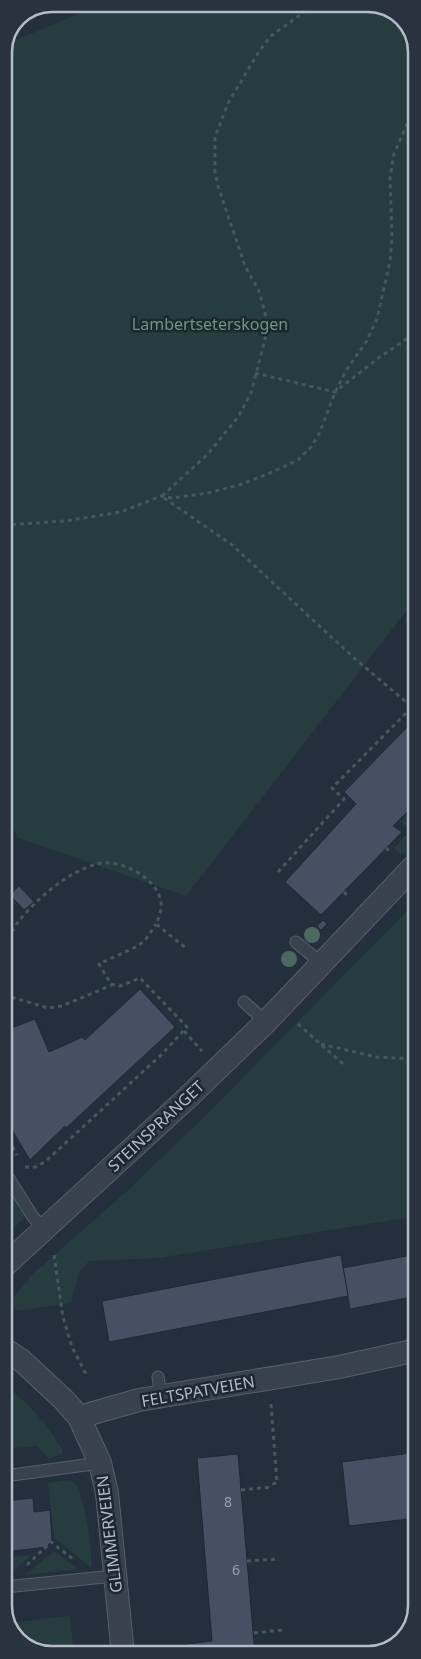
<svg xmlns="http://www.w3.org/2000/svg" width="421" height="1659" font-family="'Noto Sans',sans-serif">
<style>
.green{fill:#263c3f}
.building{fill:#455162;stroke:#1f2835}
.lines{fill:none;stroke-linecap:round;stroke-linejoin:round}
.lane-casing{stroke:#565f6c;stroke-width:13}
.street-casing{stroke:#565f6c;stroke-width:24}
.path{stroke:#44595c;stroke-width:3;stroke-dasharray:4 4;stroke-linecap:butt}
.lane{stroke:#38414e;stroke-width:11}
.street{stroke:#38414e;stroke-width:22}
.tree{fill:#4b6a5d}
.labels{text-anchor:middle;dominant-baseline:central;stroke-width:5;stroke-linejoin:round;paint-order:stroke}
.number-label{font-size:14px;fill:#98a1af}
.park-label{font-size:16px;fill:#6b9a76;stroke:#1d2633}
.street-label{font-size:16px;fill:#b4bcc9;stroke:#1d2633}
.rim{fill:none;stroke:#b4bcc9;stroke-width:2.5}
</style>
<rect width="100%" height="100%" fill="#242f3e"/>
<g class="green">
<path d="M102,4h273l26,12 15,27 1,554 -231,299 -168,-58 -14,-32v-754l3,-8z"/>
<path d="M417,805v36l-12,12 -5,1 -6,-6 16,-17 -10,-9z"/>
<path d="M417,901v315l-258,42 -70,3 -10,11 -8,31 -54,8 -6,-11 23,-27 92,-81 78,-75z"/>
<path d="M4,1183l20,32 -2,2 1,2 -19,18z"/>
<path d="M4,1385c22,15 48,44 59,67l-1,2 -13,5 -12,-13 -32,3z"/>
<path d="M68,1480c4,1 7,2 9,6 8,14 16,67 14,82l-37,-31 -6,-54z"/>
<path d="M54,1551l24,18 -53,6z"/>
<path d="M32,1555l-27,22v-19z"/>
<path d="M70,1616l4,39h-28l-28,-14 -10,-18z"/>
</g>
<g class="building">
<path d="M417,717v85l-24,24 9,6 -81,83 -36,-33 71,-78 -12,-12z"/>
<path d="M19,886l15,16 -10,8 -14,-15z"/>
<path d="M323,920l4,4 -6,6 -4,-4z"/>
<path d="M140,989l35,38 -109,101 -1,-2 -35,34 -15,-25 -11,-21v-83l31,-12 14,33 34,-15 2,3z"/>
<path d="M417,1254v42l-67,13 -7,-41z"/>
<path d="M341,1255l7,41 -239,46 -7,-41z"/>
<path d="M412,1453l5,42v23l-68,8 -7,-64z"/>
<path d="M238,1454l17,201h-67l-1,-11 25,-3 -15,-183z"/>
<path d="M33,1498l1,14 16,-2 2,30 -5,7 -42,5v-51z"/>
</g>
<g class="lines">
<defs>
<g id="lane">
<path d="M296,942l26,22"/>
<path d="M244,1002l22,20"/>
<path d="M4,1171l29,46 11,12"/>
<path d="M158,1377l3,19"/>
<path d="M5,1476l95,-13"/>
<path d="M5,1587l109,-11"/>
</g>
<g id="street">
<path d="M4,1266l181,-166 81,-78 151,-159"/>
<path d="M4,1349l17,11 43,40 15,17 21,46 7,30 16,162"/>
<path d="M79,1417l60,-17 200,-33 78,-17"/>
</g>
</defs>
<use href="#lane" class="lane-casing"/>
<use href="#street" class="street-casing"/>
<g class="path">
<path d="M255,373l80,19 46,-36 36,-24"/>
<path d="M162,496l46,-42 30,-37 13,-24 14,-54 1,-22 -7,-26 -14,-25 -27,-80 -3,-14v-35l13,-34 32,-53 11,-14 44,-32"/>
<path d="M164,498l67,46 123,114 58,49 5,-5"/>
<path d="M4,525l61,-4 56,-9 40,-16 11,2 36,-5 31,-8 31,-12 28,-13 13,-13 9,-15 15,-40 12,-23 19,-27 11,-23 13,-58 2,-22 -2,-62 4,-23 13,-30 9,-9"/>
<path d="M386,848l6,5"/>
<path d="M278,872l66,-73 -12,-11 80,-81"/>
<path d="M344,892l5,5"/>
<path d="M4,946c5,-8 9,-17 14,-24 18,-23 51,-51 79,-58 21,-6 57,12 63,34 3,9 0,17 -4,26l30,24"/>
<path d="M4,995l44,13 14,-2 50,-21"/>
<path d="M298,1024l45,40"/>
<path d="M184,1031l18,20"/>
<path d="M321,1044l55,13 41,2"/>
<path d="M4,1133l13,22"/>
<path d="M25,1167h11l10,-6 115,-106 26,-28 -47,-49 -20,8 -9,-2 -12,-20 39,-18 8,-7 10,-15"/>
<path d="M54,1255l9,62 9,30 15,29"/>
<path d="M271,1404l6,79 -5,1"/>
<path d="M241,1490l31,-3"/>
<path d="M247,1561l30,-2"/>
<path d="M27,1565l24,-23 22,17"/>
<path d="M254,1633l29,-3"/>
</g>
<use href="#lane" class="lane"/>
<use href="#street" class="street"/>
</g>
<g class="tree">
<circle cx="312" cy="935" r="8"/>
<circle cx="289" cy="959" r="8"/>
</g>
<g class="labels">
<g class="number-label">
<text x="228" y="1501">8</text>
<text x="236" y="1569">6</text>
</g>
<g class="park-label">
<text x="210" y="324">Lambertseterskogen</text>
</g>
<g class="street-label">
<text transform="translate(156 1126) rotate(-43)">STEINSPRANGET</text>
<text transform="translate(198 1391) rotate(-10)">FELTSPATVEIEN</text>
<text transform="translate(109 1534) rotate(-97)">GLIMMERVEIEN</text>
</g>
</g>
<path d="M0 0H421V1659H0ZM52 12H368A40 40 0 0 1 408 52V1606A40 40 0 0 1 368 1646H52A40 40 0 0 1 12 1606V52A40 40 0 0 1 52 12Z" fill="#29323f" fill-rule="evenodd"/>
<path class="rim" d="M52 12H368A40 40 0 0 1 408 52V1606A40 40 0 0 1 368 1646H52A40 40 0 0 1 12 1606V52A40 40 0 0 1 52 12Z"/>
</svg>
